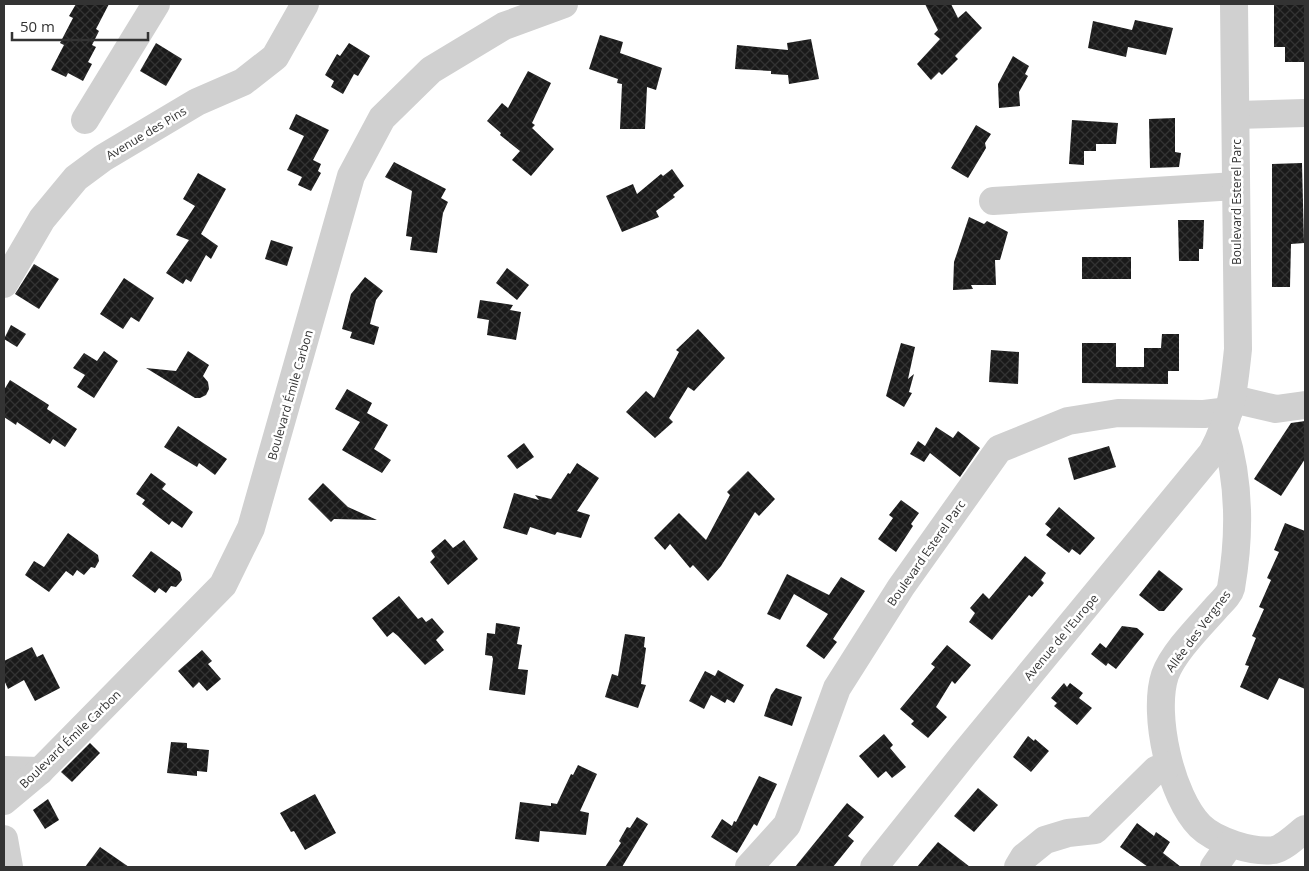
<svg xmlns="http://www.w3.org/2000/svg" width="1309" height="871" font-family="'Open Sans',sans-serif">
<style>
.building{fill:url(#building-cross-hatch)}
.lines{fill:none;stroke-linecap:round;stroke-linejoin:round}
.minor{stroke:#d0d0d0;stroke-width:28}
.labels{text-anchor:middle;dominant-baseline:central;stroke-width:5;stroke-linejoin:round;paint-order:stroke}
.street-label{font-size:12px;fill:#333;stroke:#fff}
</style>
<defs>
<pattern id="building-cross-hatch" width="8" height="8" patternUnits="userSpaceOnUse" patternTransform="scale(1.25)"><rect width="8" height="8" fill="#1a1a1a"/><path d="M0 0l8 8M0 8l8-8" fill="none" stroke="#333"/></pattern>
</defs>
<rect width="100%" height="100%" fill="#fff"/>
<g class="building">
<path d="M76,4h33l-13,25 3,2 -7,14 4,2 -8,15 4,2 -9,17 -15,-8 -2,4 -15,-7 13,-25 -4,-2 13,-25 -4,-2z"/>
<path d="M925,4h26l7,14 8,-7 16,17 -27,28 3,3 -16,16 -3,-3 -8,8 -14,-16 23,-25 -6,-5 4,-4z"/>
<path d="M1274,4h30l1,58h-20v-15h-11z"/>
<path d="M1135,20l38,8 -7,27 -38,-8 -2,10 -38,-9 5,-27 39,9z"/>
<path d="M600,35l23,7 -3,11 42,15 -6,22 -9,-3 -2,42h-25l2,-45 -5,-1 1,-4 -29,-10z"/>
<path d="M811,39l8,40 -30,5 -1,-9 -17,-1v-3l-36,-2 2,-24 51,5 -1,-7z"/>
<path d="M156,43l26,16 -16,27 -26,-15z"/>
<path d="M349,43l21,13 -12,20 -4,-2 -11,20 -12,-7 3,-6 -9,-6 12,-21 3,2z"/>
<path d="M1013,56l16,10 -4,8 3,2 -9,16 1,14 -21,2 -1,-24z"/>
<path d="M528,71l23,12 -19,40 3,2 -3,3 22,21 -23,27 -19,-16 8,-9 -20,-16 1,-2 -14,-12 15,-18 6,5z"/>
<path d="M296,114l33,16 -16,30 8,4 -3,7 3,2 -10,18 -13,-6 4,-8 -15,-7 17,-34 -15,-7z"/>
<path d="M1175,118v34l6,1 -2,14 -29,1 -1,-49z"/>
<path d="M1072,120l46,3 -2,21h-20v7h-12v14l-15,-1z"/>
<path d="M976,125l15,9 -6,9 1,5 -18,30 -17,-10z"/>
<path d="M394,162l52,27 -5,9 7,4 -5,11 -6,40 -27,-3 2,-13 -6,-1 6,-45 -27,-14z"/>
<path d="M1302,163l2,80 -13,1 -1,43h-18v-123z"/>
<path d="M672,169l12,17 -11,9 2,2 -19,14 3,6 -37,15 -16,-36 27,-12 4,10 24,-20 2,2z"/>
<path d="M198,173l28,16 -25,45 17,12 -7,13 -5,-4 -15,27 -5,-3 -3,5 -17,-11 23,-33 -13,-5 19,-29 -12,-7z"/>
<path d="M969,217l15,7 3,-3 21,11 -8,28h-5l1,25h-25l2,4 -20,1 1,-28z"/>
<path d="M1178,220h26l-1,29h-4v12h-20z"/>
<path d="M271,240l22,7 -6,19 -22,-7z"/>
<rect x="1082" y="257" width="49" height="22"/>
<path d="M34,264l25,15 -20,30 -24,-15z"/>
<path d="M507,268l22,17 -12,15 -21,-17z"/>
<path d="M365,277l18,14 -7,9 -6,24 9,3 -5,18 -24,-7 2,-6 -10,-3 9,-35z"/>
<path d="M124,278l30,20 -15,24 -8,-5 -8,12 -23,-15z"/>
<path d="M480,300l33,5 -3,5 11,2 -5,28 -29,-5 2,-15 -12,-2z"/>
<path d="M11,325l15,9 -9,13 -13,-8z"/>
<path d="M698,329l27,29 -31,33 -6,-4 -19,31 4,4 -18,16 -29,-26 20,-21 8,7 25,-46 -3,-2z"/>
<path d="M1162,334h17v37h-11v13l-86,-1v-40h34v24h28v-19h17z"/>
<path d="M901,343l14,4 -7,32 6,-5 -5,18 3,1 -8,14 -18,-11z"/>
<path d="M991,350l28,2 -1,32 -29,-2z"/>
<path d="M104,351l14,10 -24,37 -17,-11 8,-12 -12,-7 11,-15 13,8z"/>
<path d="M188,351l21,14 -6,11 5,6 1,7 -3,6 -6,3h-5l-49,-30 30,3z"/>
<path d="M10,380l39,25 -2,4 30,20 -12,18 -12,-8 -3,5 -33,-22 -1,3 -12,-8v-27z"/>
<path d="M347,389l25,14 -5,10 21,12 -14,24 17,11 -9,13 -40,-23 18,-28 -25,-13z"/>
<path d="M1305,421v38l-24,37 -27,-17 37,-56z"/>
<path d="M178,426l49,33 -12,16 -16,-12 -2,4 -33,-20z"/>
<path d="M936,427l17,11 5,-7 22,17 -20,29 -30,-24 -6,9 -14,-8 8,-13 7,5z"/>
<path d="M524,443l10,14 -17,12 -10,-13z"/>
<path d="M1109,446l7,21 -42,13 -6,-22z"/>
<path d="M577,463l22,15 -22,33 13,4 -9,23 -24,-6 -2,3 -25,-8 -3,8 -24,-7 11,-35 25,7 -4,-5 16,4 17,-26 2,1z"/>
<path d="M748,471l27,28 -16,17 -4,-4 -34,54 -13,15 -15,-16 -3,3 -20,-24 -5,6 -11,-12 25,-25 27,27 24,-45 -3,-3z"/>
<path d="M151,473l15,11 -4,5 31,23 -11,16 -10,-7 -3,4 -27,-21 3,-4 -9,-6z"/>
<path d="M323,483l25,24 29,13 -43,-1 -3,3 -23,-23z"/>
<path d="M901,500l18,13 -8,11 2,2 -17,26 -18,-13 15,-21 -4,-3z"/>
<path d="M1059,507l36,31 -15,17 -8,-6 -3,4 -23,-18 5,-6 -6,-5z"/>
<path d="M1285,523l20,8v158l-26,-11 -11,22 -28,-13 9,-21 -4,-1 11,-27 -4,-2 12,-27 -5,-2 12,-27 -4,-2 12,-26 -5,-2z"/>
<path d="M68,533l30,22 1,6 -4,7 -4,-1 -7,8 -7,-5 -4,6 -7,-5 -17,21 -24,-17 9,-14 10,6z"/>
<path d="M445,539l8,9 11,-8 14,19 -30,26 -18,-23 5,-5 -4,-6z"/>
<path d="M151,551l29,21 2,8 -6,7 -5,-1 -5,7 -7,-5 -4,5 -23,-17z"/>
<path d="M1025,556l21,17 -5,7 3,3 -12,14 -3,-2 -37,45 -23,-18 6,-9 -5,-5 13,-15 6,6z"/>
<path d="M1159,570l24,19 -19,22h-5l-20,-16z"/>
<path d="M787,574l42,21 12,-18 24,14 -32,48 4,3 -13,17 -18,-13 22,-32 -34,-20 -14,26 -13,-6z"/>
<path d="M399,596l19,23 4,-2 4,5 6,-4 12,14 -8,8 8,10 -19,15 -27,-29 -5,-4 -6,5 -15,-19z"/>
<path d="M496,623l24,4 -3,17 5,1 -4,24 10,1 -3,25 -36,-5 4,-31 -1,-3 -7,-1 2,-22 8,1z"/>
<path d="M1122,626l15,2 7,6 -28,35 -8,-6 -2,3 -15,-12 9,-11 6,5z"/>
<path d="M625,634l20,3 -1,10 2,1 -5,36 5,1 -8,23 -33,-11 7,-23 6,2z"/>
<path d="M947,645l24,20 -16,19 -3,-3 -16,26 11,10 -19,21 -17,-14 3,-3 -14,-12 35,-42 -4,-3z"/>
<path d="M32,647l5,10 6,-3 17,34 -25,13 -11,-21 -16,9 -4,-9v-19z"/>
<path d="M202,650l10,11 -4,3 13,15 -14,12 -8,-9 -6,6 -15,-17z"/>
<path d="M718,670l26,15 -10,18 -7,-4 -2,4 -14,-8 -7,14 -15,-8 16,-30 10,5z"/>
<path d="M1064,683l3,4 3,-4 13,10 -4,5 13,10 -15,17 -23,-19 3,-3 -6,-5z"/>
<path d="M776,688l26,9 -10,29 -28,-10 7,-21z"/>
<path d="M884,734l9,11 -3,3 16,19 -14,11 -6,-7 -8,7 -19,-22z"/>
<path d="M1028,736l6,5 1,-2 14,12 -18,21 -18,-15z"/>
<path d="M171,742l16,1v5l22,2 -2,22 -10,-1v5l-30,-3z"/>
<path d="M90,743l10,10 -28,29 -11,-10z"/>
<path d="M578,765l19,9 -17,37 9,2 -3,22 -46,-4 -1,11 -24,-3 5,-37 31,4v-3l6,1 14,-30 2,1z"/>
<path d="M759,776l18,8 -20,42 -3,-2 -17,29 -26,-16 11,-18 10,7 2,-5 2,1z"/>
<path d="M978,788l20,17 -24,27 -20,-16z"/>
<path d="M315,794l21,39 -31,17 -11,-19 -3,1 -11,-19z"/>
<path d="M48,799l11,21 -14,9 -12,-19z"/>
<path d="M847,803l17,14 -16,19 6,5 -21,26h-38z"/>
<path d="M637,817l11,7 -26,43h-17l16,-24 -2,-2 8,-14 3,1z"/>
<path d="M1137,823l17,13 2,-4 14,10 -7,11 18,14h-33l-28,-20z"/>
<path d="M938,842l32,25h-53z"/>
<path d="M100,847l29,20h-44z"/>
</g>
<g class="lines">
<g class="minor">
<path d="M1236,115l69,-2"/>
<path d="M85,120l71,-116"/>
<path d="M993,201l243,-15"/>
<path d="M4,284l38,-65 34,-41 27,-20 94,-56 46,-20 32,-25 30,-53"/>
<path d="M1233,399l43,10 29,-4"/>
<path d="M1224,430c16,51 16,106 7,158 -2,8 -11,15 -16,21 -16,18 -42,44 -50,66 -13,39 6,122 35,151 15,15 53,27 74,24 10,-2 23,-15 31,-21"/>
<path d="M4,770l36,1"/>
<path d="M4,801l36,-30 183,-186 28,-57 100,-352 31,-58 49,-48 73,-44 60,-22"/>
<path d="M4,839l5,28"/>
<path d="M749,867l38,-42 50,-137 64,-101 98,-138 69,-28 50,-8 86,1 25,-3"/>
<path d="M874,867l90,-113 248,-301c19,-35 22,-65 26,-104l-4,-345"/>
<path d="M1018,867l6,-10 21,-17 23,-7 27,-3 61,-60 12,-5"/>
<path d="M1214,867l16,-23"/>
</g>
</g>
<g class="labels">
<g class="street-label">
<text transform="translate(146 133) rotate(-31)">Avenue des Pins</text>
<text transform="translate(1236 202) rotate(-90)">Boulevard Esterel Parc</text>
<text transform="translate(290 395) rotate(-74)">Boulevard Émile Carbon</text>
<text transform="translate(926 553) rotate(-55)">Boulevard Esterel Parc</text>
<text transform="translate(1198 631) rotate(-53)">Allée des Vergnes</text>
<text transform="translate(1061 637) rotate(-50)">Avenue de l'Europe</text>
<text transform="translate(70 739) rotate(-44)">Boulevard Émile Carbon</text>
</g>
</g>
<rect width="1309" height="871" fill="none" stroke="#333333" stroke-width="10"/>
<path d="M12 32v8h136v-8" fill="none" stroke="#333333" stroke-width="2.5"/>
<text x="20" y="32" font-size="15" fill="#333333" stroke="#ffffff" stroke-width="4" paint-order="stroke">50 m</text>
</svg>
